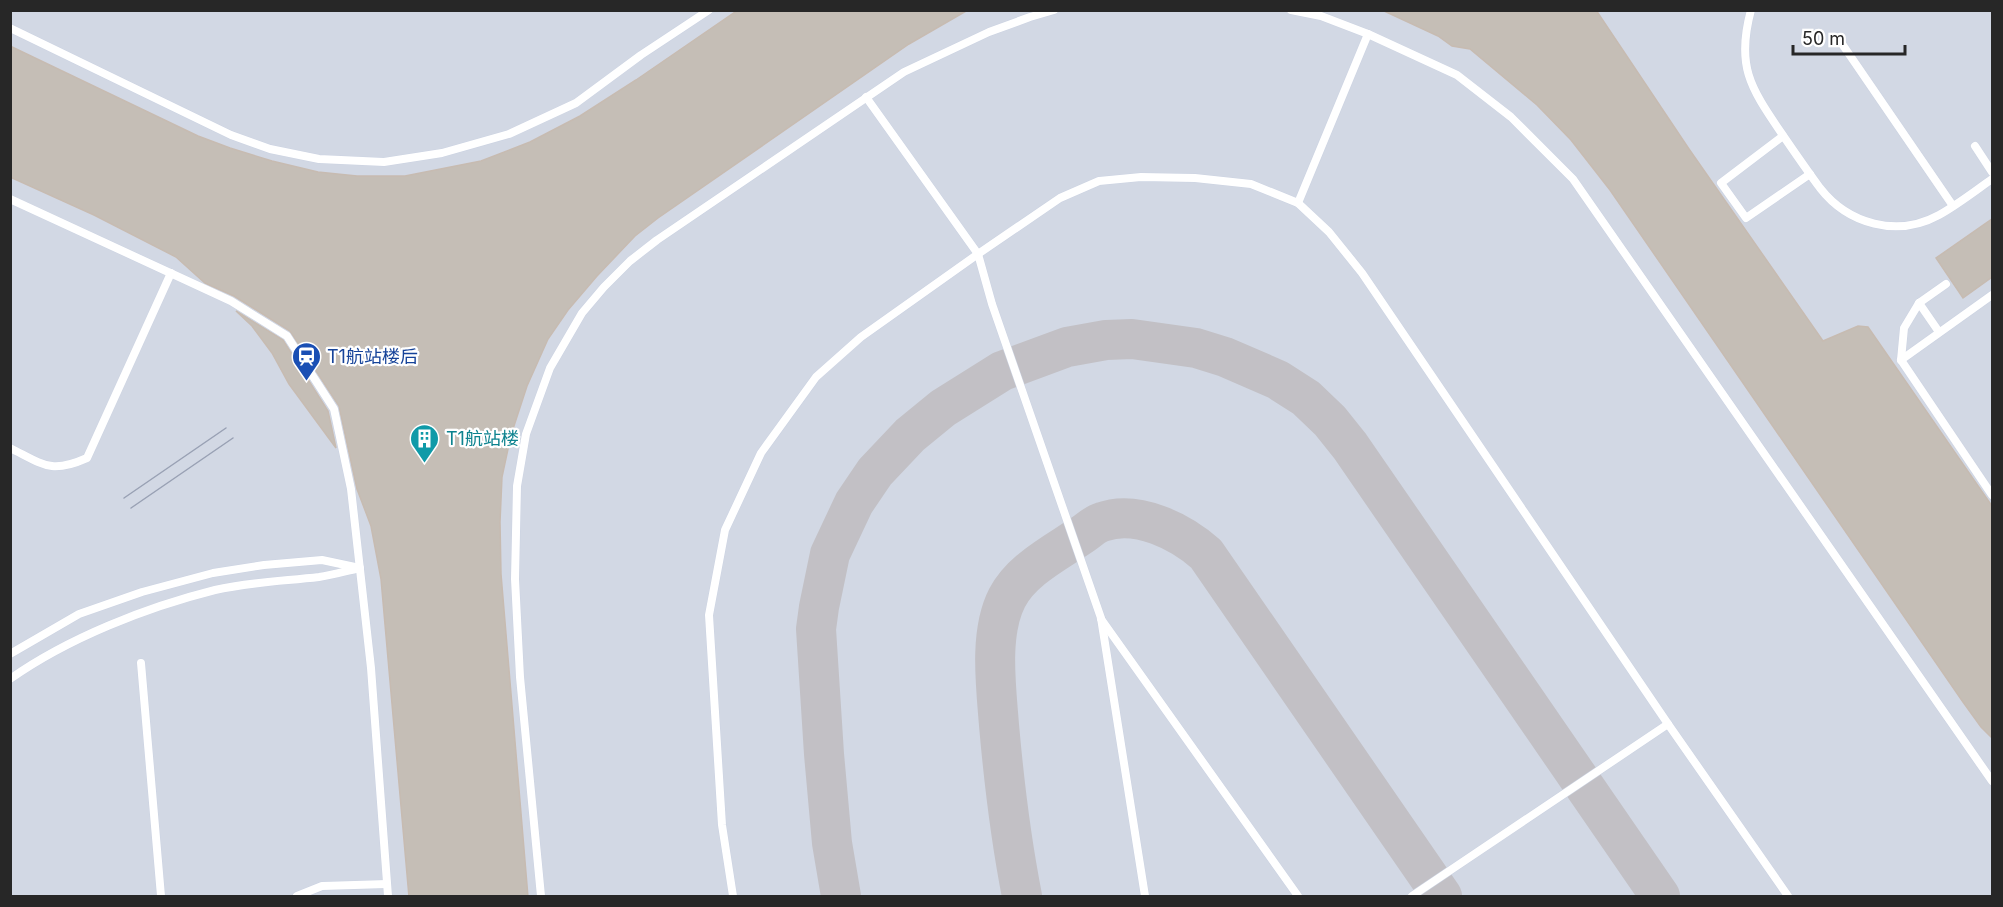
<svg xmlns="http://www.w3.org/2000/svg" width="2003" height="907" font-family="Inter,'Noto Sans SC',sans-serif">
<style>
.airport{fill:#d2d8e4}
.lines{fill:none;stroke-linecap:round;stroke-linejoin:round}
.taxiway{stroke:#c2c0c5;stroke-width:40}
.building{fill:#c5beb6;stroke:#c7bbb1;stroke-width:1.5}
.lane-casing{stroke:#ccd3e2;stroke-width:9}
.lane{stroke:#fff;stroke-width:8}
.tram{stroke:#99a1b4;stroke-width:1.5}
.labels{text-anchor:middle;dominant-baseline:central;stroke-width:4.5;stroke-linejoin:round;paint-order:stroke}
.transit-label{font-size:18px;fill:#164399;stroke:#fff;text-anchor:start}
.culture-label{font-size:18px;fill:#0d838f;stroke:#fff;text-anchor:start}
</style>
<rect width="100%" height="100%" fill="#ecdfd6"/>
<path class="airport" d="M10,11h1982v885h-1981z"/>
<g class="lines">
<g class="taxiway">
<path d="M841,896l-9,-53 -8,-89 -8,-125 3,-22 11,-53 24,-51 21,-31 35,-37 33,-27 59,-37 65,-24 39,-7 26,-1 64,9 29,9 53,23 28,18 24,23 20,25 310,450"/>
<path d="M1022,896c-11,-56 -18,-114 -23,-171 -3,-39 -10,-92 8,-127 15,-29 50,-46 76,-64 6,-4 12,-10 19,-12 35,-13 79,10 104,32l236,342"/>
</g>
</g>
<g class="building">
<path d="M738,10h230l-59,34 -251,174 -23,18 -38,40 -29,34 -20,29 -21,47 -16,49 -9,42 -2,45 1,52 27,323h-119l-28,-318 -10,-53 -14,-37 -18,-83 -49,-75 -56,-35 -29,-13 -29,-26 -82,-42 -84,-38v-131l188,90 32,12 42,13 46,11 39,4h48l76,-15 49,-19 50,-26 56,-36z"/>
<path d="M1382,10h214l93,139 134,192 35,-15 10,1 124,179v232l-11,-11 -18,-25 -353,-512 -39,-50 -34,-35 -67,-56 -18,-3 -14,-10z"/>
<path d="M1992,219v58l-29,21 -27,-40z"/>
<path d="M236,311l47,29 45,71 8,37 -47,-64 -17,-31 -20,-27z"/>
</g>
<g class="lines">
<defs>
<g id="lane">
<path d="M1291,10l30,6 47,18 89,41 54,42 62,62 419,602"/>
<path d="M1751,10c-15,55 -1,77 29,121 13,19 26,38 40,57 28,36 77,50 119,27 18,-10 36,-24 53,-36"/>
<path d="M10,28l221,107 39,14 49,10 65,3 58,-9 67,-19 67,-31 65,-48 68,-45"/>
<path d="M1838,38l115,168"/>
<path d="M866,97l112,157 14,50 109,314 44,278"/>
<path d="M1783,136l-62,47 25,35 64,-44"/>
<path d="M1975,146l17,26"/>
<path d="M10,199l221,102 56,35 47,73 17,80 20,179 17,228"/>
<path d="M1298,203l70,-169"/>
<path d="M1992,295l-91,65 91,135"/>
<path d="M1939,332l-20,-29 27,-19"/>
<path d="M1901,360l3,-32 15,-25"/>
<path d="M10,448c34,17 41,26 77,10l84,-185"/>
<path d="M1101,619l197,277"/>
<path d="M10,654l69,-40 63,-22 71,-19 51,-8 58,-5 33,7"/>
<path d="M141,663l20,233"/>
<path d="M10,679c58,-41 137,-72 205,-89 35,-8 69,-9 104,-13 14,-2 27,-6 41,-9"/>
<path d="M297,896l25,-10 65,-2"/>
<path d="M541,896l-21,-219 -5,-98 2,-93 9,-52 24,-66 32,-55 22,-26 26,-26 27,-21 247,-168 85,-40 41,-15 24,-7"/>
<path d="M733,896l-11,-71 -13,-210 16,-85 36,-77 55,-76 45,-40 117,-83 82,-56 39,-17 42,-4 54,1 56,6 47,19 31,29 33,41 306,451 120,172"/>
<path d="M1412,896l256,-172"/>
</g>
</defs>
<use href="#lane" class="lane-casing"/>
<use href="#lane" class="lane"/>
<g class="tram">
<path d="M124,498l102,-70"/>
<path d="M131,508l102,-70"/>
</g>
</g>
<defs>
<symbol id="station-pin" viewBox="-11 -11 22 30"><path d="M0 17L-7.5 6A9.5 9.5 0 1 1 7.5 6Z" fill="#1a4fb4" stroke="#fff"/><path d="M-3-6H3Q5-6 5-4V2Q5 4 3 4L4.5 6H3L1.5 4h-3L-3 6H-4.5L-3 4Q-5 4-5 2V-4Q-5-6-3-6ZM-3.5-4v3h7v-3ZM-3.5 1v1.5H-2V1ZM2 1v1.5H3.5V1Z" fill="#fff"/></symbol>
<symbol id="building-pin" viewBox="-11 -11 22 30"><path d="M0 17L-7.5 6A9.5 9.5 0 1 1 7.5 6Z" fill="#0f9aa8" stroke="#fff"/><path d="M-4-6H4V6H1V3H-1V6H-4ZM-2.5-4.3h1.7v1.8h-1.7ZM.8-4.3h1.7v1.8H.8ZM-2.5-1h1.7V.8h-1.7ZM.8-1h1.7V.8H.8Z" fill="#fff"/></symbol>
</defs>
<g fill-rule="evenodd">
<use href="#station-pin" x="290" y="340" width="33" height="45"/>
<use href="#building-pin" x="408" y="422" width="33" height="45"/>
</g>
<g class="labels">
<g class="transit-label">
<text x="327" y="356">T1航站楼后</text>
</g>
<g class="culture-label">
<text x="446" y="438">T1航站楼</text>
</g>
</g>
<rect width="2003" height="907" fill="none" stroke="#272727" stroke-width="24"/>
<path d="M1793 45v9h112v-9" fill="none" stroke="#272727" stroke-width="3"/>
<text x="1802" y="45" font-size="18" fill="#272727" stroke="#ffffff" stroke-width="4.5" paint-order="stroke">50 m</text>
</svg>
